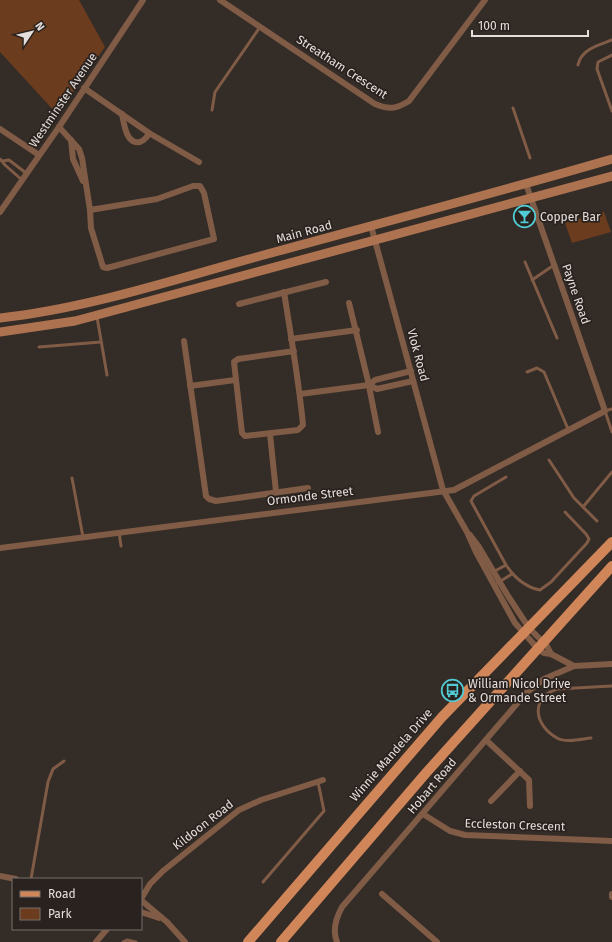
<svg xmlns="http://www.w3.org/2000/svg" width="612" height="942" font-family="'Fira Sans',sans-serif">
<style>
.green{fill:#6c3c1e}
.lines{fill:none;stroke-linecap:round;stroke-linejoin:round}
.service{stroke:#805b46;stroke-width:3}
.minor{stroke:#805b46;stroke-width:6}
.secondary{stroke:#ad7351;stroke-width:9}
.primary{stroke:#d08659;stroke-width:10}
.labels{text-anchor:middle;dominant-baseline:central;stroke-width:3.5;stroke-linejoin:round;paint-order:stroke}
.street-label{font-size:12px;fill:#e4dfdc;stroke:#2a221e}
.poi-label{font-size:12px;fill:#e4dfdc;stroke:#2a221e;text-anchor:start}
</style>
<rect width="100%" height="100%" fill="#342c27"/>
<g class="green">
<path d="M0,0h79l26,47 -48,67 -57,-62z"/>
<path d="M604,212l7,20 -39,11 -7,-20z"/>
</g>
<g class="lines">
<g class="service">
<path d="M612,55l-14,7 -1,7 15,42"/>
<path d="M578,65c3,-16 21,-20 34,-25"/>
<path d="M513,108l17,50"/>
<path d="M212,110l3,-18 45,-65"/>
<path d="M0,159l5,6 17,15"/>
<path d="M3,161l6,-1 17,13"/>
<path d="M525,262l32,76"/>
<path d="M532,280l22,-15"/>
<path d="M97,317l10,58"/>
<path d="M39,347l62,-5"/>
<path d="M527,372l10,-4 7,4 24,57"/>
<path d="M612,409l-7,2 7,21"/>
<path d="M549,460l25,38 23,23"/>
<path d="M506,477l-32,19 -3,5 35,64c8,12 19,22 34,25l11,-8 36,-39 2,-4 -3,-5 -21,-22"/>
<path d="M72,478l11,59"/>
<path d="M583,507l29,-35"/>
<path d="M119,532l2,14"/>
<path d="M493,572l13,-7"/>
<path d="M494,585l18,-11"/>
<path d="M591,738c-10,1 -25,5 -34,0 -23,-13 -27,-40 0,-49l55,-3"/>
<path d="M31,879l17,-97 5,-13 11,-8"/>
<path d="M263,882l61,-71 -6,-29"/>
<path d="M123,942l4,-2 9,2"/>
</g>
<g class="minor">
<path d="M220,0l155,104c14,6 21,5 34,-3l76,-101"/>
<path d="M84,88l65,45 50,29"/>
<path d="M122,114c2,9 4,31 18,28 5,-2 7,-4 9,-9"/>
<path d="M59,127l20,22 3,9 8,52 1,18 12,39 4,1 107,-29 -10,-46 -4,-7h-7l-36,13 -67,11"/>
<path d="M0,129l39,26"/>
<path d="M71,140l2,19 10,22"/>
<path d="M0,212l59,-85 84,-127"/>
<path d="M371,226l72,264 24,42 9,20 39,71 23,26 6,4 7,1"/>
<path d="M284,292c7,45 15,89 19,133l-5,5 -53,6 -3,-3 -8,-71 4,-3 56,-8"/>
<path d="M349,303l19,78 10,51"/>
<path d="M239,304l87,-22"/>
<path d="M291,339l66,-9"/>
<path d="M184,341l22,155 3,3 7,2 92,-13"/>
<path d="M369,385l6,-5 36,-9"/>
<path d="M190,386l45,-6"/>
<path d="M300,394l69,-9 8,4 36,-8"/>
<path d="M270,434l6,58"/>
<path d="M470,535l9,12 29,49 21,32 18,18 4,8 23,12"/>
<path d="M0,548l454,-58 151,-79 -79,-227"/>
<path d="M486,740l43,40 1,26"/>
<path d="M491,801l29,-30"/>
<path d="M423,814l27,17 15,4 147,6"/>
<path d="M0,876l16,3"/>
<path d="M382,894l55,48"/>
<path d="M612,897v-3"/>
<path d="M141,899l9,-15 13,-13 76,-61 22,-10 62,-20"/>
<path d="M142,901l25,21 18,20"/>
<path d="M141,912l18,6"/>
<path d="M96,942l11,-13"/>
<path d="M337,942c-5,-12 -1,-24 5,-35l185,-215 17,-13 30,-13 38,-2"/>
</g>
<g class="secondary">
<path d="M0,318c86,-9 176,-39 260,-62 117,-32 235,-63 352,-97"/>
<path d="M0,332l75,-11 537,-145"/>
</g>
<g class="primary">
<path d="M248,942l194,-225 170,-175"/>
<path d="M281,942l145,-169 186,-207"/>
</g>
</g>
<defs>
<symbol id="bar-ring" viewBox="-11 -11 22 22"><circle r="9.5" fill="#2a221e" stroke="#51ccd4" stroke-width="1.5"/><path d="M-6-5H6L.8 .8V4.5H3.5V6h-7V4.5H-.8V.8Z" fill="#51ccd4"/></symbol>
<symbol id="bus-ring" viewBox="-11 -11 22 22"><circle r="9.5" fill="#2a221e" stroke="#51ccd4" stroke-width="1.5"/><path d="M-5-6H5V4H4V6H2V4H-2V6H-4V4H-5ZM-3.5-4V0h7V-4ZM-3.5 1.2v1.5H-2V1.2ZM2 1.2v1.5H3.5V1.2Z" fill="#51ccd4"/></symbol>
</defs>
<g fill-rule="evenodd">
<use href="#bar-ring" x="512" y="204" width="25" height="25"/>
<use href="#bus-ring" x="440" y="678" width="25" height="25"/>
</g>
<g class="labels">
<g class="street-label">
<text transform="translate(342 67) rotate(33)">Streatham Crescent</text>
<text transform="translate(63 100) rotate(-56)">Westminster Avenue</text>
<text transform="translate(304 232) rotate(-15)">Main Road</text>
<text transform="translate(576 294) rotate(71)">Payne Road</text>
<text transform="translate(418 355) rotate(75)">Vlok Road</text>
<text transform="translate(310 496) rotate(-7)">Ormonde Street</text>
<text transform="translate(391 755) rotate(-49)">Winnie Mandela Drive</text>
<text transform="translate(432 786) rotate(-50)">Hobart Road</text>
<text transform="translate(203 825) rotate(-38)">Kildoon Road</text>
<text transform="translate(515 825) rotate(2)">Eccleston Crescent</text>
</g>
<g class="poi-label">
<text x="540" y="217">Copper Bar</text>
<text x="468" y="684">William Nicol Drive<tspan x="468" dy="14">&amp; Ormande Street</tspan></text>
</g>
</g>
<rect x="12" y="878" width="130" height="52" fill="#2a221e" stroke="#746e6a"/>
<rect x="20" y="891" width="20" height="6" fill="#d08659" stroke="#746e6a"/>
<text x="48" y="898" font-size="12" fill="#e4dfdc">Road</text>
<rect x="20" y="908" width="20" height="12" fill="#6c3c1e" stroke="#746e6a"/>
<text x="48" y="918" font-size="12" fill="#e4dfdc">Park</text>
<g transform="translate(32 32) rotate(55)" stroke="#2a221e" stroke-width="3" paint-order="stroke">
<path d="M0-3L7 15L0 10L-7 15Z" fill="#e4dfdc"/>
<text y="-6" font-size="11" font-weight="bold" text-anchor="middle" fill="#e4dfdc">N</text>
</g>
<path d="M472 30v6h116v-6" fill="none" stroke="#e4dfdc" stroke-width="2"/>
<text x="478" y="30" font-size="12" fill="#e4dfdc" stroke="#2a221e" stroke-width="3" paint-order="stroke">100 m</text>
</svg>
